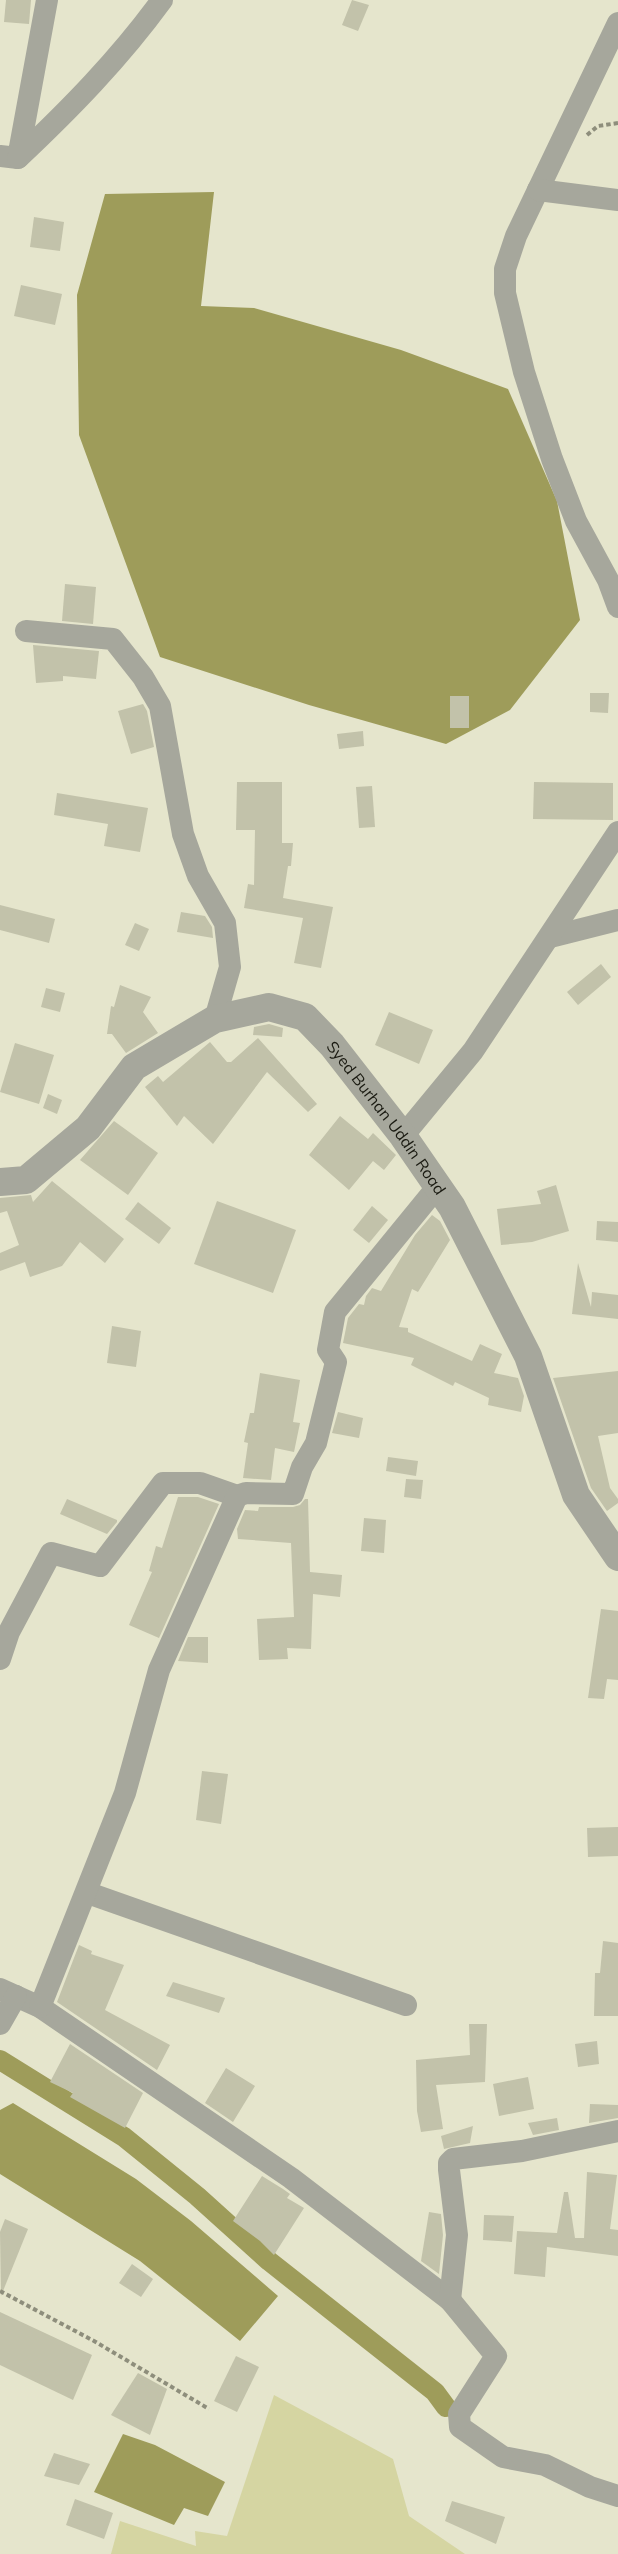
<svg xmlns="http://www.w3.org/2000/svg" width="618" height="2554" font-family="Mulish,sans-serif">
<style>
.green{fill:#d5d5a2}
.water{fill:#9e9c5a}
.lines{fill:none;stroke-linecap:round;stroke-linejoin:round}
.canal{stroke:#9e9c5a;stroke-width:20}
.building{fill:#c2c2aa}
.path{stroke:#8e8e7c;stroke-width:4;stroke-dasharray:4.5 3;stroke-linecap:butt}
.minor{stroke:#a6a79c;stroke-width:22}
.tertiary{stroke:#a6a79c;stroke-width:28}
.labels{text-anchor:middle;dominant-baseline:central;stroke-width:4.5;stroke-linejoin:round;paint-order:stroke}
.street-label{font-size:16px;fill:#1a1a11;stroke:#fff}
</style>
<rect width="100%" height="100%" fill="#e5e5cc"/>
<path class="green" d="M274,2395l119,64 16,57 56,38h-354l9,-33 76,25 -1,-15 32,5z"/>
<g class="water">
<path d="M214,192l-13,114 53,2 147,42 107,39 49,112 23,119 -70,90 -64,34 -137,-39 -149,-48 -81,-222 -2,-140 28,-101z"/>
<path d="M13,2103l123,76 55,42 87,75 -38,45 -100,-80 -140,-87v-64z"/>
<path d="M123,2434l32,11 70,37 -17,34 -24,-8 -10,17 -80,-33z"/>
</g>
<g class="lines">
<path class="canal" d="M0,2060l124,77 73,59 72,65 166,131 11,15"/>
</g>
<g class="building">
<path d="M6,0h25l-2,24 -25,-2z"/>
<path d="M352,0l17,5 -11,26 -16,-6z"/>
<path d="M34,217l30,5 -4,29 -30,-4z"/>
<path d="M21,285l41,9 -7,31 -41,-9z"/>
<path d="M65,584l31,3 -3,37 -31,-3z"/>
<path d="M33,645l66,6 -3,28 -33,-3v5l-27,2z"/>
<path d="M590,693h19l-1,20 -18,-1z"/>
<rect x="450" y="696" width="19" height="32"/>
<path d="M143,704l4,7 7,36 -23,7 -13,-43z"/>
<path d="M363,731l1,15 -25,3 -2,-15z"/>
<path d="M237,782h45v61h11l-2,23h-3l-5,32 50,9 -12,61 -27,-5 9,-45 -59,-10 4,-24 6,1 1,-55h-19z"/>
<path d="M534,782l79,1v37l-80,-1z"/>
<path d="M372,786l3,41 -16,1 -3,-41z"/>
<path d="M57,793l91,15 -8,44 -36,-6 4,-22 -54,-9z"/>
<path d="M0,905l55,14 -6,24 -49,-13z"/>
<path d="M181,912l24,4 7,11 1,11 -36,-6z"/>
<path d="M135,923l14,6 -10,22 -14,-6z"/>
<path d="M601,964l10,13 -33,28 -11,-13z"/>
<path d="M120,985l31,12 -8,15 15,21 -32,20 -14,-19h-5l4,-28 3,1z"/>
<path d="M46,988l19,5 -5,19 -19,-5z"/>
<path d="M389,1012l44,18 -14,34 -44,-19z"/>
<path d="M269,1024l14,4 -1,9 -29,-2 1,-8z"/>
<path d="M258,1038l59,66 -9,8 -41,-40 -54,72 -29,-28 -7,10 -32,-39 13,-11 5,6 47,-40 17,20h4z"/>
<path d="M15,1043l39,12 -15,49 -39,-12z"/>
<path d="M48,1094l14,6 -5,14 -14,-6z"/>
<path d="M340,1116l28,23 5,-6 23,22 -12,15 -11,-9 -24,29 -40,-35z"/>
<path d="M114,1121l44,32 -30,42 -48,-35z"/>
<path d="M52,1181l72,58 -19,24 -25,-21 -18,24 -32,11 -5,-15 -25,9v-18l19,-8 -12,-34 -7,2v-15l31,-3 2,7z"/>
<path d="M556,1185l13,46 -37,11 -31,3 -4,-36 44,-5 -4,-13z"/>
<path d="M217,1201l79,29 -23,63 -79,-29z"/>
<path d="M138,1202l33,26 -12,16 -34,-25z"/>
<path d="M372,1206l16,14 -19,23 -16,-13z"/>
<path d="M432,1215l8,6 10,19 -32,52 -6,-3 -13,38 9,1v4l64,29 8,-17 22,10 -8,19 24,5 6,18 -3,16 -33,-7 1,-7 -34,-16 -2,4 -42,-21 3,-7 -71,-15 5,-25 11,-14 5,1 2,-9 6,-8 9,3 34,-56z"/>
<path d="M597,1221l21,1v20l-22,-2z"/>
<path d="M578,1263l13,44 1,-15 26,3v24l-46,-5z"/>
<path d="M112,1326l29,5 -5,36 -29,-4z"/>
<path d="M618,1371v62l-20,3 12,52 8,11v4l-11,8 -16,-23 -38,-110z"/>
<path d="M260,1373l40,7 -7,42 7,1 -6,29 -19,-4 -4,32 -28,-2 5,-35 -4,-1 6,-29h4z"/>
<path d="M338,1412l25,6 -4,20 -27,-5z"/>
<path d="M388,1457l30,4 -2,15 -30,-5z"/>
<path d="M406,1479l17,1 -2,19 -17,-2z"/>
<path d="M178,1497h20l21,7 -60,134 -30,-13 23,-53 -3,-1 7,-25 6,2z"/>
<path d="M67,1499l50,21v2l-10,12 -47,-20z"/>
<path d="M305,1499h3l2,73 32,3 -2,22 -27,-3 -2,55 -24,-1 1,11 -29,1 -2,-41 37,-2 -3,-74 -53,-4 -1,-10 8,-19 13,1 1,-4h34l7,-2z"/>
<path d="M364,1518l22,2 -2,33 -23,-2z"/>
<path d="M601,1609l17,2v69l-11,-1 -3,20 -16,-1z"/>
<path d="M188,1637h20v26l-30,-2z"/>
<path d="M202,1771l26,3 -7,50 -25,-4z"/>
<path d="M618,1827v29l-30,1 -1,-29z"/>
<path d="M603,1941l15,2v73h-24l1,-43h5z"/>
<path d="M79,1945l13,6 -1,3 33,11 -19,45 65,35 -13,25 -100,-68z"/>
<path d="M173,1982l52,16 -6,15 -53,-17z"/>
<path d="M469,2024h18l-2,58 -49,3 7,44 -22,3 -4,-21 -1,-51 54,-5z"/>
<path d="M597,2041l2,23 -21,3 -3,-23z"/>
<path d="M70,2044l73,49 -18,35 -55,-31 3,-4 -23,-11z"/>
<path d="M226,2068l29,18 -22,36 -28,-19z"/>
<path d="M528,2077l6,32 -35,7 -6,-32z"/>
<path d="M590,2104l28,1v13l-29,5z"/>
<path d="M557,2118l2,12 -26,5 -5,-12z"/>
<path d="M473,2126l-3,17 -26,6 -3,-13z"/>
<path d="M587,2172l30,3 -7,54 8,1v26l-71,-9 -2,30 -31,-3 3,-43 40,2 7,-41h4l7,46h9z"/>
<path d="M262,2176l21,13 7,5 -3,4 17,10 -30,47 -14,-14 -27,-20z"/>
<path d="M429,2212l12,2 2,21 -4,39 -18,-13z"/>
<path d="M484,2215l30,1 -2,26 -29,-2z"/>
<path d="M5,2219l23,10 -27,67 -1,-64z"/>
<path d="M132,2264l21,15 -12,18 -22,-14z"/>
<path d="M0,2312l92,43 -19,45 -73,-35z"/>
<path d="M236,2356l23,11 -22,45 -23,-11z"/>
<path d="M138,2373l29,16 -17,46 -39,-20z"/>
<path d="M54,2453l36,11 -11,21 -35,-9z"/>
<path d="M75,2499l38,14 -9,26 -38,-14z"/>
<path d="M452,2501l53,16 -9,27 -51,-23z"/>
</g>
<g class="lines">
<g class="path">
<path d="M587,135l11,-9 20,-3"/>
<path d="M0,2291l94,50 115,68"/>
</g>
<g class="minor">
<path d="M618,23l-102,213 -11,33v24l19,79 28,87 24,62 32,59 10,27"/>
<path d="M0,156l18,2 29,-158"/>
<path d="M18,158c52,-49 101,-99 144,-158"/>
<path d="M538,190l80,10"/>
<path d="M26,631l87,8 30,38 17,29 23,128 15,42 27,47 5,44 -15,52"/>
<path d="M550,937l68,-17"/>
<path d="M403,1136l70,-85 145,-219"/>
<path d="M0,1659l9,-27 42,-79 49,13 63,-83h37l37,13"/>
<path d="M88,1893l318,112"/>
<path d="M0,1989l40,18 251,171 159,122 46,56 -37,58 1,13 43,30 42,8 45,22 28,9"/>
<path d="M40,2007l85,-214 34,-123 78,-174 9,-3 47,1 9,-27 14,-24 20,-81 -8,-12 7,-38 103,-126"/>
<path d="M0,2024l16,-28"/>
<path d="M450,2300l7,-65 -8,-65v-7l4,-4 69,-8 96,-20"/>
</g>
<path class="tertiary" id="s1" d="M0,1182l26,-2 62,-52 46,-61 81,-48 54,-12 36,10 27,28 71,91 49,71 76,149 48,139 42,62"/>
</g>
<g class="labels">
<g class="street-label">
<text stroke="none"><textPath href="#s1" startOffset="500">Syed Burhan Uddin Road</textPath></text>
</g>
</g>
</svg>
